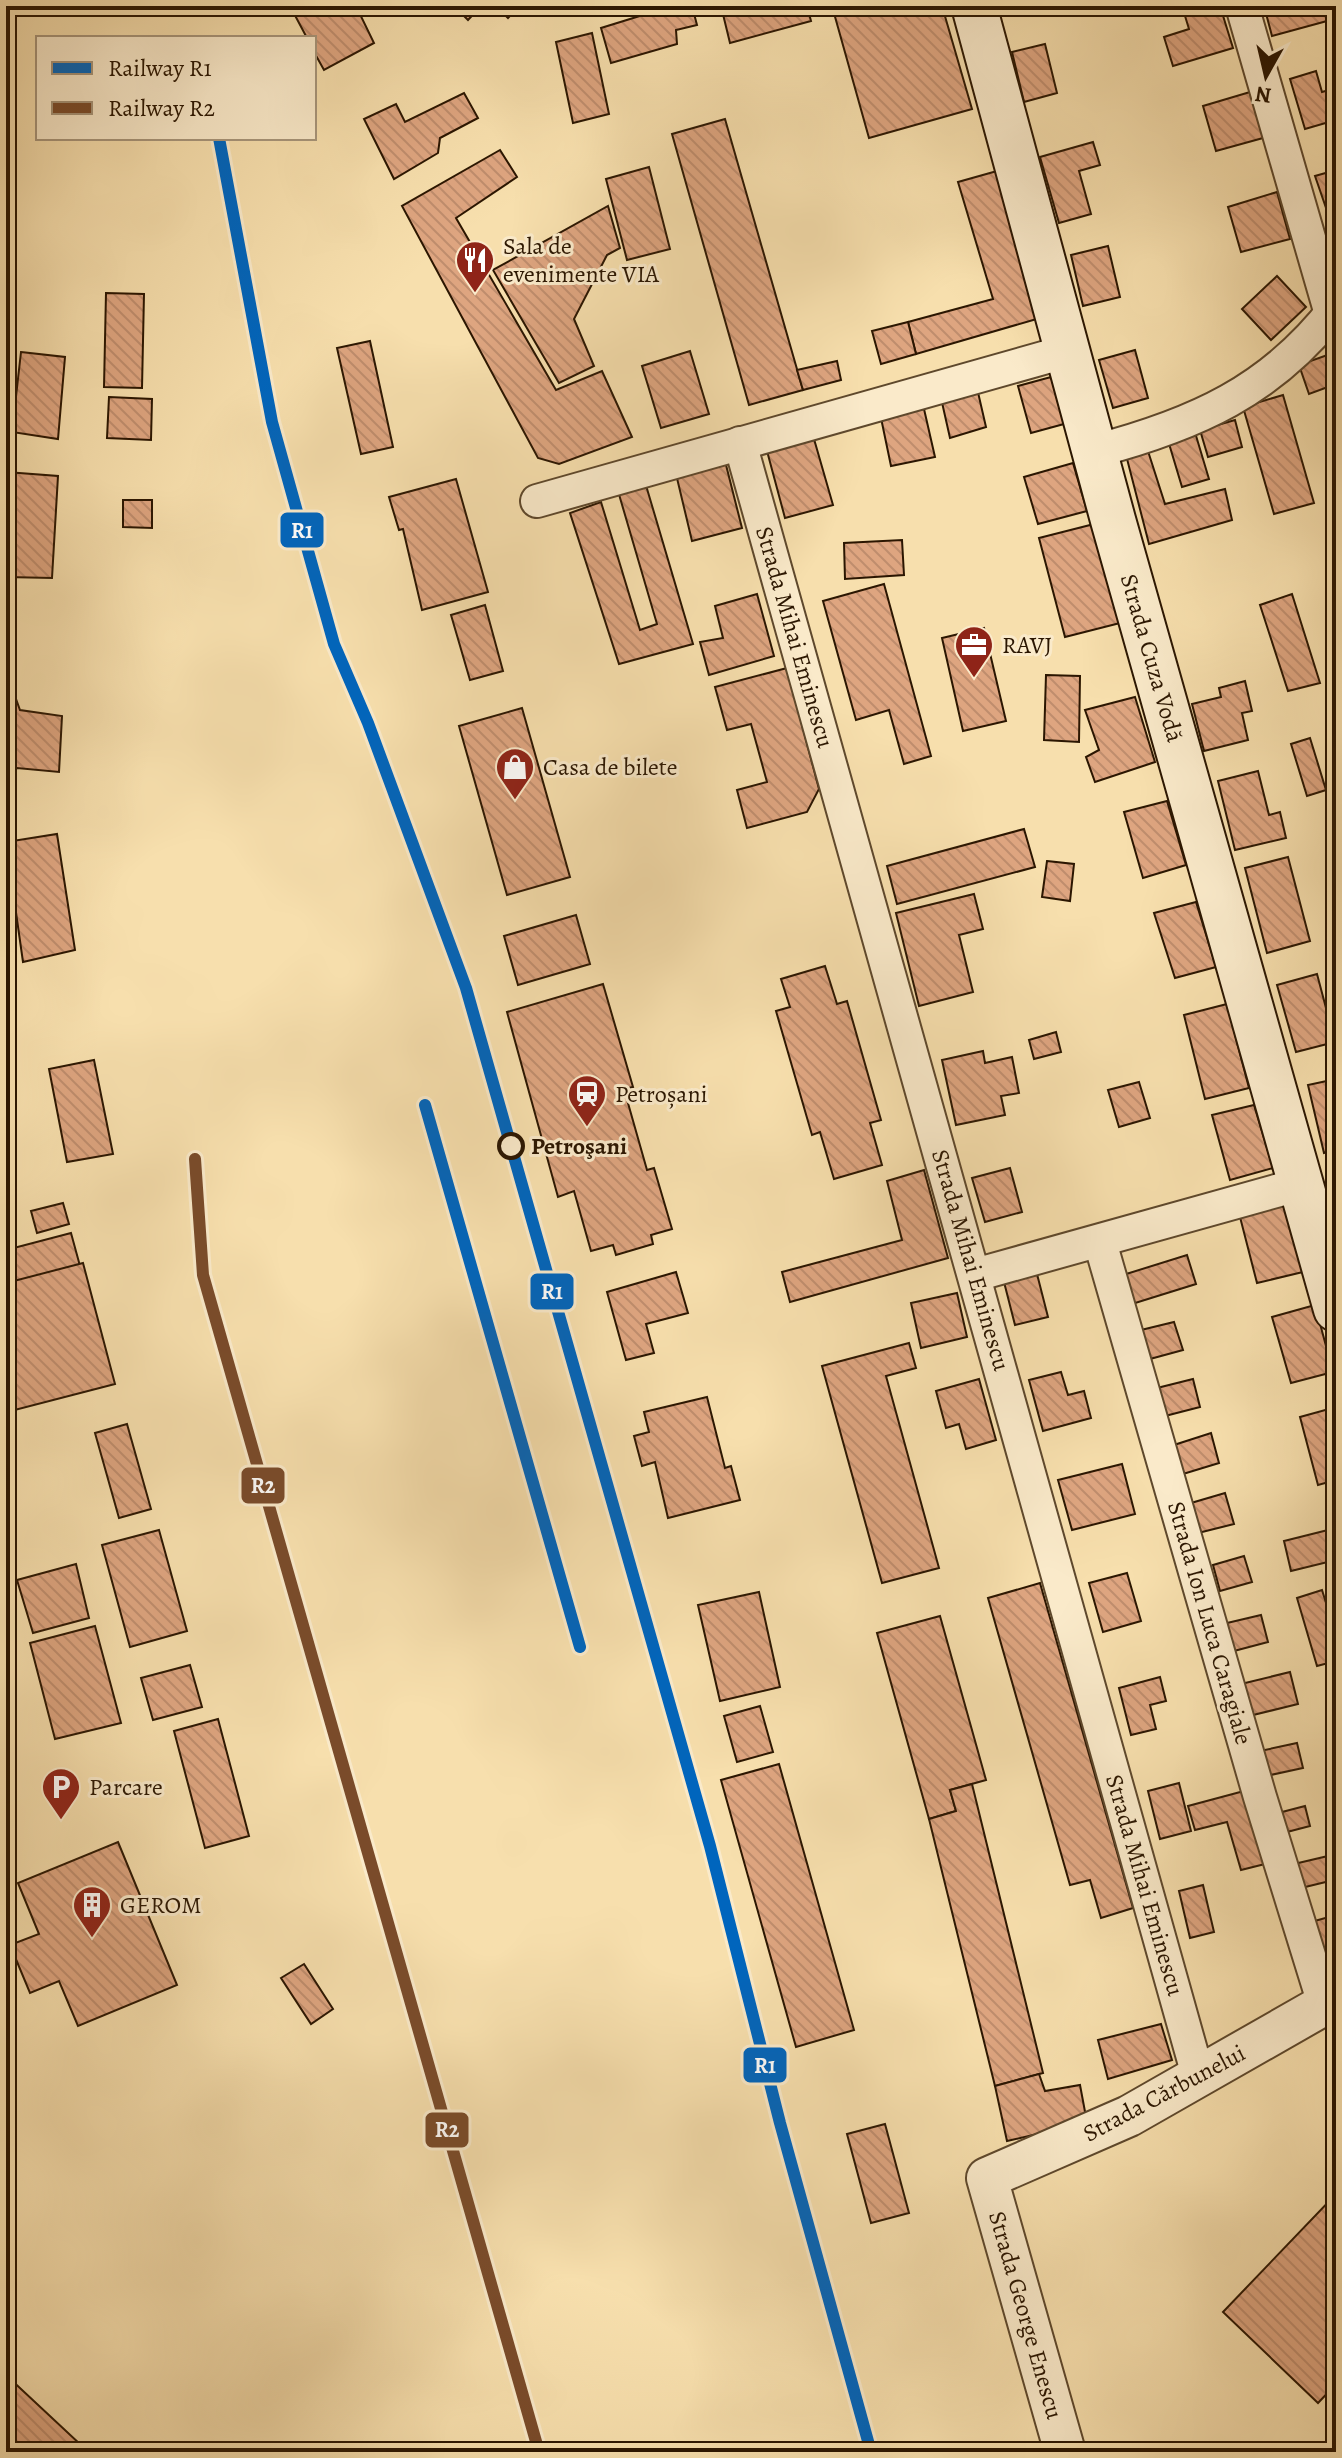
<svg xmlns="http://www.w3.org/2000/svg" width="1342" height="2458" font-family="Alegreya,serif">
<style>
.building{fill:url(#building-back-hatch);stroke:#2b1601;stroke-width:2}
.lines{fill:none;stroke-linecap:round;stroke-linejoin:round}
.minor-casing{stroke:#5e482c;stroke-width:36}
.tertiary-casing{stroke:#5e482c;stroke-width:44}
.secondary-casing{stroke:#2b1601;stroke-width:48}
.minor{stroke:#faeaca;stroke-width:32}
.tertiary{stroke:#faeaca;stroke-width:40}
.secondary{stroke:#faeaca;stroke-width:44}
.rail-1-casing{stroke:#faeaca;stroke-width:18}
.rail-2-casing{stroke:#faeaca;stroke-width:18}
.rail-1{stroke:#0065bd;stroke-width:12}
.rail-2{stroke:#7a4b2a;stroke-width:12}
.stop-dot{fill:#faeaca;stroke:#2b1601;stroke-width:4}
.labels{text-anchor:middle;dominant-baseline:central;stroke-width:6;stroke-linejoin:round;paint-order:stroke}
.poi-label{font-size:24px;fill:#2b1601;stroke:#faeaca;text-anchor:start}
.street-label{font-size:24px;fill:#2b1601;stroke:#faeaca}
.stop-label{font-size:24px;font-weight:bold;fill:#2b1601;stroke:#faeaca;text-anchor:start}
.line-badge{stroke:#faeaca;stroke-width:3}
.badge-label{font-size:22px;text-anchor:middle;font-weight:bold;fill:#fff}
</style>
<defs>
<pattern id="building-back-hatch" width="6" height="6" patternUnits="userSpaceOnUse" patternTransform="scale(2)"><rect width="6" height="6" fill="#dea580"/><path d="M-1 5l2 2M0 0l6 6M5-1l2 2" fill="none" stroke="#bf8d6d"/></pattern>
</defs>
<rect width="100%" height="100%" fill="#f7dfad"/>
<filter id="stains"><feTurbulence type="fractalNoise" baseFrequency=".0025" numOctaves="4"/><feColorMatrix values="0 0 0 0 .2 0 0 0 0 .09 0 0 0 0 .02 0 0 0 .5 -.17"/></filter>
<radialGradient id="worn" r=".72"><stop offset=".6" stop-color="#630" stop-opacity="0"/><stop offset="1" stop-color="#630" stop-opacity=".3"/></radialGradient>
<g class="building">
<path d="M290,6h66l18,37 -50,27 -10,-18v-14h-7z"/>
<path d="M454,6h27l-13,14z"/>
<path d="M496,6h23l-11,12z"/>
<path d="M672,6h20l5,19 -21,5 1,14 -66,19 -10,-35z"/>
<path d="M721,6h86l4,15 -81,22z"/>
<path d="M832,6h110l30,103 -103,29z"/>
<path d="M1182,6h38l13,42 -60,18 -9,-29 25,-8z"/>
<path d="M1264,6h59l4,15 -55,15z"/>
<path d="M592,33l17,81 -36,9 -17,-81z"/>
<path d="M1045,44l12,49 -33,9 -12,-50z"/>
<path d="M1316,71l6,21 14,-4v32l-31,9 -15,-50z"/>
<path d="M1250,92l13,46 -47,13 -13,-45z"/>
<path d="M464,93l14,25 -38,20 -2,15 -44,26 -30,-60 32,-15 9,18z"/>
<path d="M725,119l78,271 -54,15 -77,-271z"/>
<path d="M1093,142l7,23 -21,6 12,43 -32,9 -19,-66z"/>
<path d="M500,150l17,27 -61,41 100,172 46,-19 30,66 -73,27 -21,-6 -136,-252z"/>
<path d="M649,167l21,82 -43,11 -21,-81z"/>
<path d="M1336,170v60l-2,1 -19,-55z"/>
<path d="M997,171l43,147 -124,36 -8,-32 85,-23 -35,-117z"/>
<path d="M1277,192l13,47 -49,13 -13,-45z"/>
<path d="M608,206l12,42 -13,7 -33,64 20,47 -35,17 -66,-113z"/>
<path d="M1108,246l12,51 -37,9 -12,-51z"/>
<path d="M1277,276l29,31 -35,33 -29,-31z"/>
<path d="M106,293l38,1 -2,94 -38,-1z"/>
<path d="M908,322l8,32 -35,10 -9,-33z"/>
<path d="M370,341l23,106 -32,7 -24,-106z"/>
<path d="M1135,350l13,48 -35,10 -14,-48z"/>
<path d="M690,351l19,63 -48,14 -19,-62z"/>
<path d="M21,352l44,5 -7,82 -46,-7z"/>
<path d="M1336,352v32l-27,10 -10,-29z"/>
<path d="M837,361l4,19 -38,10 -6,-20z"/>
<path d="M1051,377l13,47 -33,9 -13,-47z"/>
<path d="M977,388l9,39 -36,11 -9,-40z"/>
<path d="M1283,395l31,108 -40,11 -31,-107z"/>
<path d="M109,397l43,2 -1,41 -44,-2z"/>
<path d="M924,409l11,48 -44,9 -10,-48z"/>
<path d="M1235,420l7,27 -34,10 -8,-27z"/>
<path d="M1194,429l15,50 -27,8 -15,-50z"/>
<path d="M814,439l19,66 -48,13 -18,-67z"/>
<path d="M1147,448l18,56 60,-15 7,31 -83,24 -23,-89z"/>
<path d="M725,461l17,67 -50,13 -16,-67z"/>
<path d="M1073,463l14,48 -49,13 -14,-47z"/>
<path d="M6,472l52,4 -6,102 -46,-1z"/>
<path d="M456,479l32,113 -66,18 -19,-81 -4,1 -10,-33z"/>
<path d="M645,482l48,162 -74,20 -49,-151 31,-11 39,128 17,-6 -39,-133z"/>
<path d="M123,500h29v28l-29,-1z"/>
<path d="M1098,523l26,99 -59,15 -26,-99z"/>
<path d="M902,540l2,35 -59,4 -1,-36z"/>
<path d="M884,584l47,172 -27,8 -15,-54 -33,10 -33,-119z"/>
<path d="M757,594l17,62 -65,19 -9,-33 23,-4 -8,-32z"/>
<path d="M1292,594l28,89 -32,8 -28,-86z"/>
<path d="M485,605l18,66 -33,9 -19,-65z"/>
<path d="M984,628l22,93 -43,10 -21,-93z"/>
<path d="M787,668l32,121 -12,23 -60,16 -10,-38 30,-8 -16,-58 -24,6 -12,-43z"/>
<path d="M1046,675l34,1 -1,66 -35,-2z"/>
<path d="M1245,681l7,30 -10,2 6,27 -44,11 -12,-47 29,-7 -2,-9z"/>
<path d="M6,687l6,1 8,22 42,6 -3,56 -42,-4 -11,12z"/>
<path d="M1135,697l20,65 -60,20 -9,-25 13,-7 -14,-40z"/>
<path d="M522,708l48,169 -63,18 -48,-169z"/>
<path d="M1310,738l16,52 -19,6 -16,-52z"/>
<path d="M1258,771l11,44 11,-3 6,26 -51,12 -17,-69z"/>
<path d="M1167,801l19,64 -43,13 -19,-66z"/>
<path d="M1024,829l11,38 -138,37 -10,-38z"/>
<path d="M57,834l18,116 -52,12 -17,-120z"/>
<path d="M1288,857l22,84 -43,12 -22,-85z"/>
<path d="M1047,861l27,3 -4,37 -28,-4z"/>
<path d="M974,894l9,35 -24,6 14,57 -54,14 -23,-93z"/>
<path d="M1196,902l20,65 -41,11 -21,-65z"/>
<path d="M576,915l14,49 -72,21 -14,-49z"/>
<path d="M825,966l12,38 10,-3 34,119 -11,3 12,42 -48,14 -14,-47 -8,3 -36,-124 14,-4 -9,-28z"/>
<path d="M1317,974l18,68 -39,10 -19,-67z"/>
<path d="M603,984l30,103 -9,2 23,81 7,-2 18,61 -21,6 2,9 -37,11 -3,-10 -22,6 -17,-60 -16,6 -51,-185z"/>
<path d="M1227,1004l22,84 -44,11 -21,-84z"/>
<path d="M1056,1032l5,20 -27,7 -5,-19z"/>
<path d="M983,1051l2,12 27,-6 7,36 -18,3 4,19 -49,10 -14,-65z"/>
<path d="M94,1060l19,94 -46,8 -18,-93z"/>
<path d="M1336,1079v71l-12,3 -16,-68z"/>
<path d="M1139,1082l11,36 -31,9 -11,-37z"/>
<path d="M1254,1105l19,63 -43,12 -18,-65z"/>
<path d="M1010,1168l12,44 -37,10 -13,-44z"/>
<path d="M924,1170l24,88 -158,44 -8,-30 120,-32 -15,-59z"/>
<path d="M63,1203l6,21 -32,9 -6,-22z"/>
<path d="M1286,1205l17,67 -46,11 -17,-66z"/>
<path d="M71,1233l9,33 -72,19 -2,-35z"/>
<path d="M1187,1255l9,29 -64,20 -9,-29z"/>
<path d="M83,1263l32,121 -108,28 -1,-129z"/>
<path d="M676,1272l12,41 -42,11 8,29 -28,7 -19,-68z"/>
<path d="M1037,1274l11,43 -33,8 -11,-43z"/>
<path d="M957,1293l10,44 -46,11 -10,-45z"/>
<path d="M1315,1305l18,67 -42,11 -19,-66z"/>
<path d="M1174,1322l9,28 -33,9 -9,-29z"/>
<path d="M909,1343l7,25 -30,8 53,192 -57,15 -60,-217z"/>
<path d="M1061,1372l7,23 16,-4 7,27 -48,13 -14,-51z"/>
<path d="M979,1379l17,61 -30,9 -7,-25 -13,4 -10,-37z"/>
<path d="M1193,1379l7,28 -35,9 -8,-28z"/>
<path d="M707,1397l18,71 6,-2 9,34 -72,18 -13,-56 -13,4 -8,-30 15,-4 -5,-20z"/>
<path d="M1336,1407v73l-18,5 -18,-68z"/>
<path d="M127,1424l24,85 -32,9 -24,-85z"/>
<path d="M1211,1433l8,30 -36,11 -9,-29z"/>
<path d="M1122,1464l13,50 -63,16 -14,-50z"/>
<path d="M1225,1493l9,31 -36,9 -7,-30z"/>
<path d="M1336,1517v43l-45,11 -7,-30 48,-12 -2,-11z"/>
<path d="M159,1530l28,101 -57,16 -28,-102z"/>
<path d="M1244,1556l8,26 -32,9 -7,-26z"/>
<path d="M76,1564l13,54 -56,15 -16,-53z"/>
<path d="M1127,1573l14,48 -38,11 -14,-49z"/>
<path d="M1040,1583l93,325 -32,10 -11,-38 -20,5 -82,-287z"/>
<path d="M1322,1590l14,45v26l-19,5 -20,-68z"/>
<path d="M759,1592l21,95 -60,14 -22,-96z"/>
<path d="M1261,1615l7,27 -34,9 -7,-28z"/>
<path d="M940,1616l46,164 -36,10 6,21 -27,8 -52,-186z"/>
<path d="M95,1626l26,97 -66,16 -25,-96z"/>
<path d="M190,1665l12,42 -49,13 -12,-42z"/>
<path d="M1290,1672l8,32 -49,12 -8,-32z"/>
<path d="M1160,1677l6,24 -16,4 6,24 -25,6 -12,-47z"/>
<path d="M760,1706l13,46 -36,10 -13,-46z"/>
<path d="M218,1719l31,117 -44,12 -31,-117z"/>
<path d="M1297,1743l6,25 -37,8 -6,-25z"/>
<path d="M779,1764l75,266 -58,17 -75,-267z"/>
<path d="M1179,1783l12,48 -31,8 -12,-48z"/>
<path d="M972,1784l71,289 -48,13 -66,-267 27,-8 -6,-21z"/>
<path d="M1244,1791l21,73 -24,6 -14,-48 -32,8 -7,-24z"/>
<path d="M1305,1806l5,20 -23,6 -5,-20z"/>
<path d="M118,1842l59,143 -99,41 -19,-45 -29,12 -20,-48 29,-11 -21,-51z"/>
<path d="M1328,1856l6,24 -33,8 -7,-24z"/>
<path d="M1203,1885l11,47 -24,6 -11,-47z"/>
<path d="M1336,1915v29l-18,5 -7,-27z"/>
<path d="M304,1964l29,45 -22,15 -30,-46z"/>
<path d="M1161,2024l11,36 -64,19 -10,-39z"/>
<path d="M1039,2074l6,17 35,-6 6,32 -27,12 -52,12 -12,-55z"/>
<path d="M885,2124l24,89 -38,10 -24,-89z"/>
<path d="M1336,2194v79l-8,8 8,8v95l-18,19 -95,-91z"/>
<path d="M6,2375l75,70 -7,7h-63l-5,-4z"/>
</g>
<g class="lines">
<defs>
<g id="minor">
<path d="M1242,6l89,308"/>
<path d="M740,443l459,1636"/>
<path d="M1095,451c99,-26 177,-60 241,-144"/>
<path d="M537,501l531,-150"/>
<path d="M1100,1242l160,555 64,207"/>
<path d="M975,1275l326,-91"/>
</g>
<path id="tertiary" d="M1065,2452l-78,-274 142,-62 207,-118"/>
<path id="secondary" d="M974,6l139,514 223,789"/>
</defs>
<use href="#minor" class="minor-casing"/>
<use href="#tertiary" class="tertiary-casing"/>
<use href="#secondary" class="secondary-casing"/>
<use href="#minor" class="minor"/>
<use href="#tertiary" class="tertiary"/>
<use href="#secondary" class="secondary"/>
<defs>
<g id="rail-1">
<path d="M219,138l53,284 62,222 34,79 98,265 244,858 70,277 91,329"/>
<path d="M425,1105l155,542"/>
</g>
<path id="rail-2" d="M195,1159l8,116 336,1177"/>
</defs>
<use href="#rail-1" class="rail-1-casing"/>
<use href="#rail-2" class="rail-2-casing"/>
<use href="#rail-1" class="rail-1"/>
<use href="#rail-2" class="rail-2"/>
</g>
<defs>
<symbol id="restaurant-pin" viewBox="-11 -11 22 30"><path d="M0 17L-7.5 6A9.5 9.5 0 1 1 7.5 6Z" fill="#8f2418" stroke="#faeaca"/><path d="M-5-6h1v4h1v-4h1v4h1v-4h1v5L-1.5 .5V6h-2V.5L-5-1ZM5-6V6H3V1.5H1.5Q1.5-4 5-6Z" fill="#fff"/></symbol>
<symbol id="office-pin" viewBox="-11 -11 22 30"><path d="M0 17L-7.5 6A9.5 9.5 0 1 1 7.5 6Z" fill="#8f2418" stroke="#faeaca"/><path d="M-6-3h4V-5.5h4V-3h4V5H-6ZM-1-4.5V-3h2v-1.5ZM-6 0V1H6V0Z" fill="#fff"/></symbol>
<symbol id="shop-pin" viewBox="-11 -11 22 30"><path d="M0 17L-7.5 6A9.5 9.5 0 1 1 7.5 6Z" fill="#8f2418" stroke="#faeaca"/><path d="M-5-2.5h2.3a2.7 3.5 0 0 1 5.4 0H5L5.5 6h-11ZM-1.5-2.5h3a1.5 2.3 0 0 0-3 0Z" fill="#fff"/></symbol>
<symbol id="station-pin" viewBox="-11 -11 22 30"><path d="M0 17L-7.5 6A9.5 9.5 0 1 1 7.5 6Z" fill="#8f2418" stroke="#faeaca"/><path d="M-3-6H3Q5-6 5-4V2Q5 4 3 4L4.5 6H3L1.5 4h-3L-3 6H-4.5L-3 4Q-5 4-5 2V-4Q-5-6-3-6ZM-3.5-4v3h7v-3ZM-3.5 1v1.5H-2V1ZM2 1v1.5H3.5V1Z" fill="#fff"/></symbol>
<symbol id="parking-pin" viewBox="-11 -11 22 30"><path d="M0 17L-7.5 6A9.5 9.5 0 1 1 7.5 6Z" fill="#8f2418" stroke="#faeaca"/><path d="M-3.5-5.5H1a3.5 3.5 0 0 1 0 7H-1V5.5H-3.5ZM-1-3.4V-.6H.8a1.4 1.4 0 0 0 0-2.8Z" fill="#fff"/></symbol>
<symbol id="building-pin" viewBox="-11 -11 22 30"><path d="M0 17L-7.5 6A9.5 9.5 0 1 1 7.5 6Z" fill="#8f2418" stroke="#faeaca"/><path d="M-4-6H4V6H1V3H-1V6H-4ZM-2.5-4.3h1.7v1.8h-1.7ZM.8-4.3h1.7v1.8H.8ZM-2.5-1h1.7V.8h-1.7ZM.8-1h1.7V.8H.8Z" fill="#fff"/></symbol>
</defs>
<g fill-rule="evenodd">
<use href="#restaurant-pin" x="453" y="238" width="44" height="60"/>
<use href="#office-pin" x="952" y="623" width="44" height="60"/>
<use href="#shop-pin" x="493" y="745" width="44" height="60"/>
<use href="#station-pin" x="565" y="1072" width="44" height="60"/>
<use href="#parking-pin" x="39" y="1765" width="44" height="60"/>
<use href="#building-pin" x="70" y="1883" width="44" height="60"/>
</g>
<circle class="stop-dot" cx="511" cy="1146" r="12"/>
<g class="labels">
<g class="poi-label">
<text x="503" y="246">Sala de<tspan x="503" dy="28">evenimente VIA</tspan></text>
<text x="1002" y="645">RAVJ</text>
<text x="543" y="767">Casa de bilete</text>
<text x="615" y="1094">Petroșani</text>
<text x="89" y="1787">Parcare</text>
<text x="120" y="1905">GEROM</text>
</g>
<g class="street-label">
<text transform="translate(795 637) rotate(74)">Strada Mihai Eminescu</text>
<text transform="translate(1152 658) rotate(74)">Strada Cuza Vodă</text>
<text transform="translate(971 1260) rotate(74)">Strada Mihai Eminescu</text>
<text transform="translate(1210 1623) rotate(74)">Strada Ion Luca Caragiale</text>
<text transform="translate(1145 1885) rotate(74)">Strada Mihai Eminescu</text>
<text transform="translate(1164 2093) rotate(-28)">Strada Cărbunelui</text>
<text transform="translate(1026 2315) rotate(74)">Strada George Enescu</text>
</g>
<g class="stop-label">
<text x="531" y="1146">Petroşani</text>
</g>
</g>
<g class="line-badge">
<rect x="279" y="511" width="46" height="38" rx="8" fill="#0065bd"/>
<rect x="529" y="1272" width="46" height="39" rx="8" fill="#0065bd"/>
<rect x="240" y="1466" width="46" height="39" rx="8" fill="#7a4b2a"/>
<rect x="742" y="2046" width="46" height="38" rx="8" fill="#0065bd"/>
<rect x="424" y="2111" width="46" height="38" rx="8" fill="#7a4b2a"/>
</g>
<g class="badge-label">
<text x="302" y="538">R1</text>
<text x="552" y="1299">R1</text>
<text x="263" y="1493">R2</text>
<text x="765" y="2073">R1</text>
<text x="447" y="2137">R2</text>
</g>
<rect width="1342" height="2458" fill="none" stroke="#f7dfad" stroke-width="32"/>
<rect x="8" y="8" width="1326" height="2442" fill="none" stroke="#2b1601" stroke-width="4"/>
<rect x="16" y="16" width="1310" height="2426" fill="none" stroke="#2b1601" stroke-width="2"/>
<rect x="36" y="36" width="280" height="104" fill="#faeaca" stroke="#a7957a" stroke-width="2"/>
<rect x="52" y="62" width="40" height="12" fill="#0065bd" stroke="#a7957a" stroke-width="2"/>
<text x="108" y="76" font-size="24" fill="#2b1601">Railway R1</text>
<rect x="52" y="102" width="40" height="12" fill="#7a4b2a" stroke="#a7957a" stroke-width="2"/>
<text x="108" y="116" font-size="24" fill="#2b1601">Railway R2</text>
<g transform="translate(1266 76) rotate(188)" stroke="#faeaca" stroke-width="6" paint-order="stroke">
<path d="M0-6L14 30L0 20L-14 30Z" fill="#2b1601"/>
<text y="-12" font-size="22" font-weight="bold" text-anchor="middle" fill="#2b1601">N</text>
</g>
<rect width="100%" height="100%" filter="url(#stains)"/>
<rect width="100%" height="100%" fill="url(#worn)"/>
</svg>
